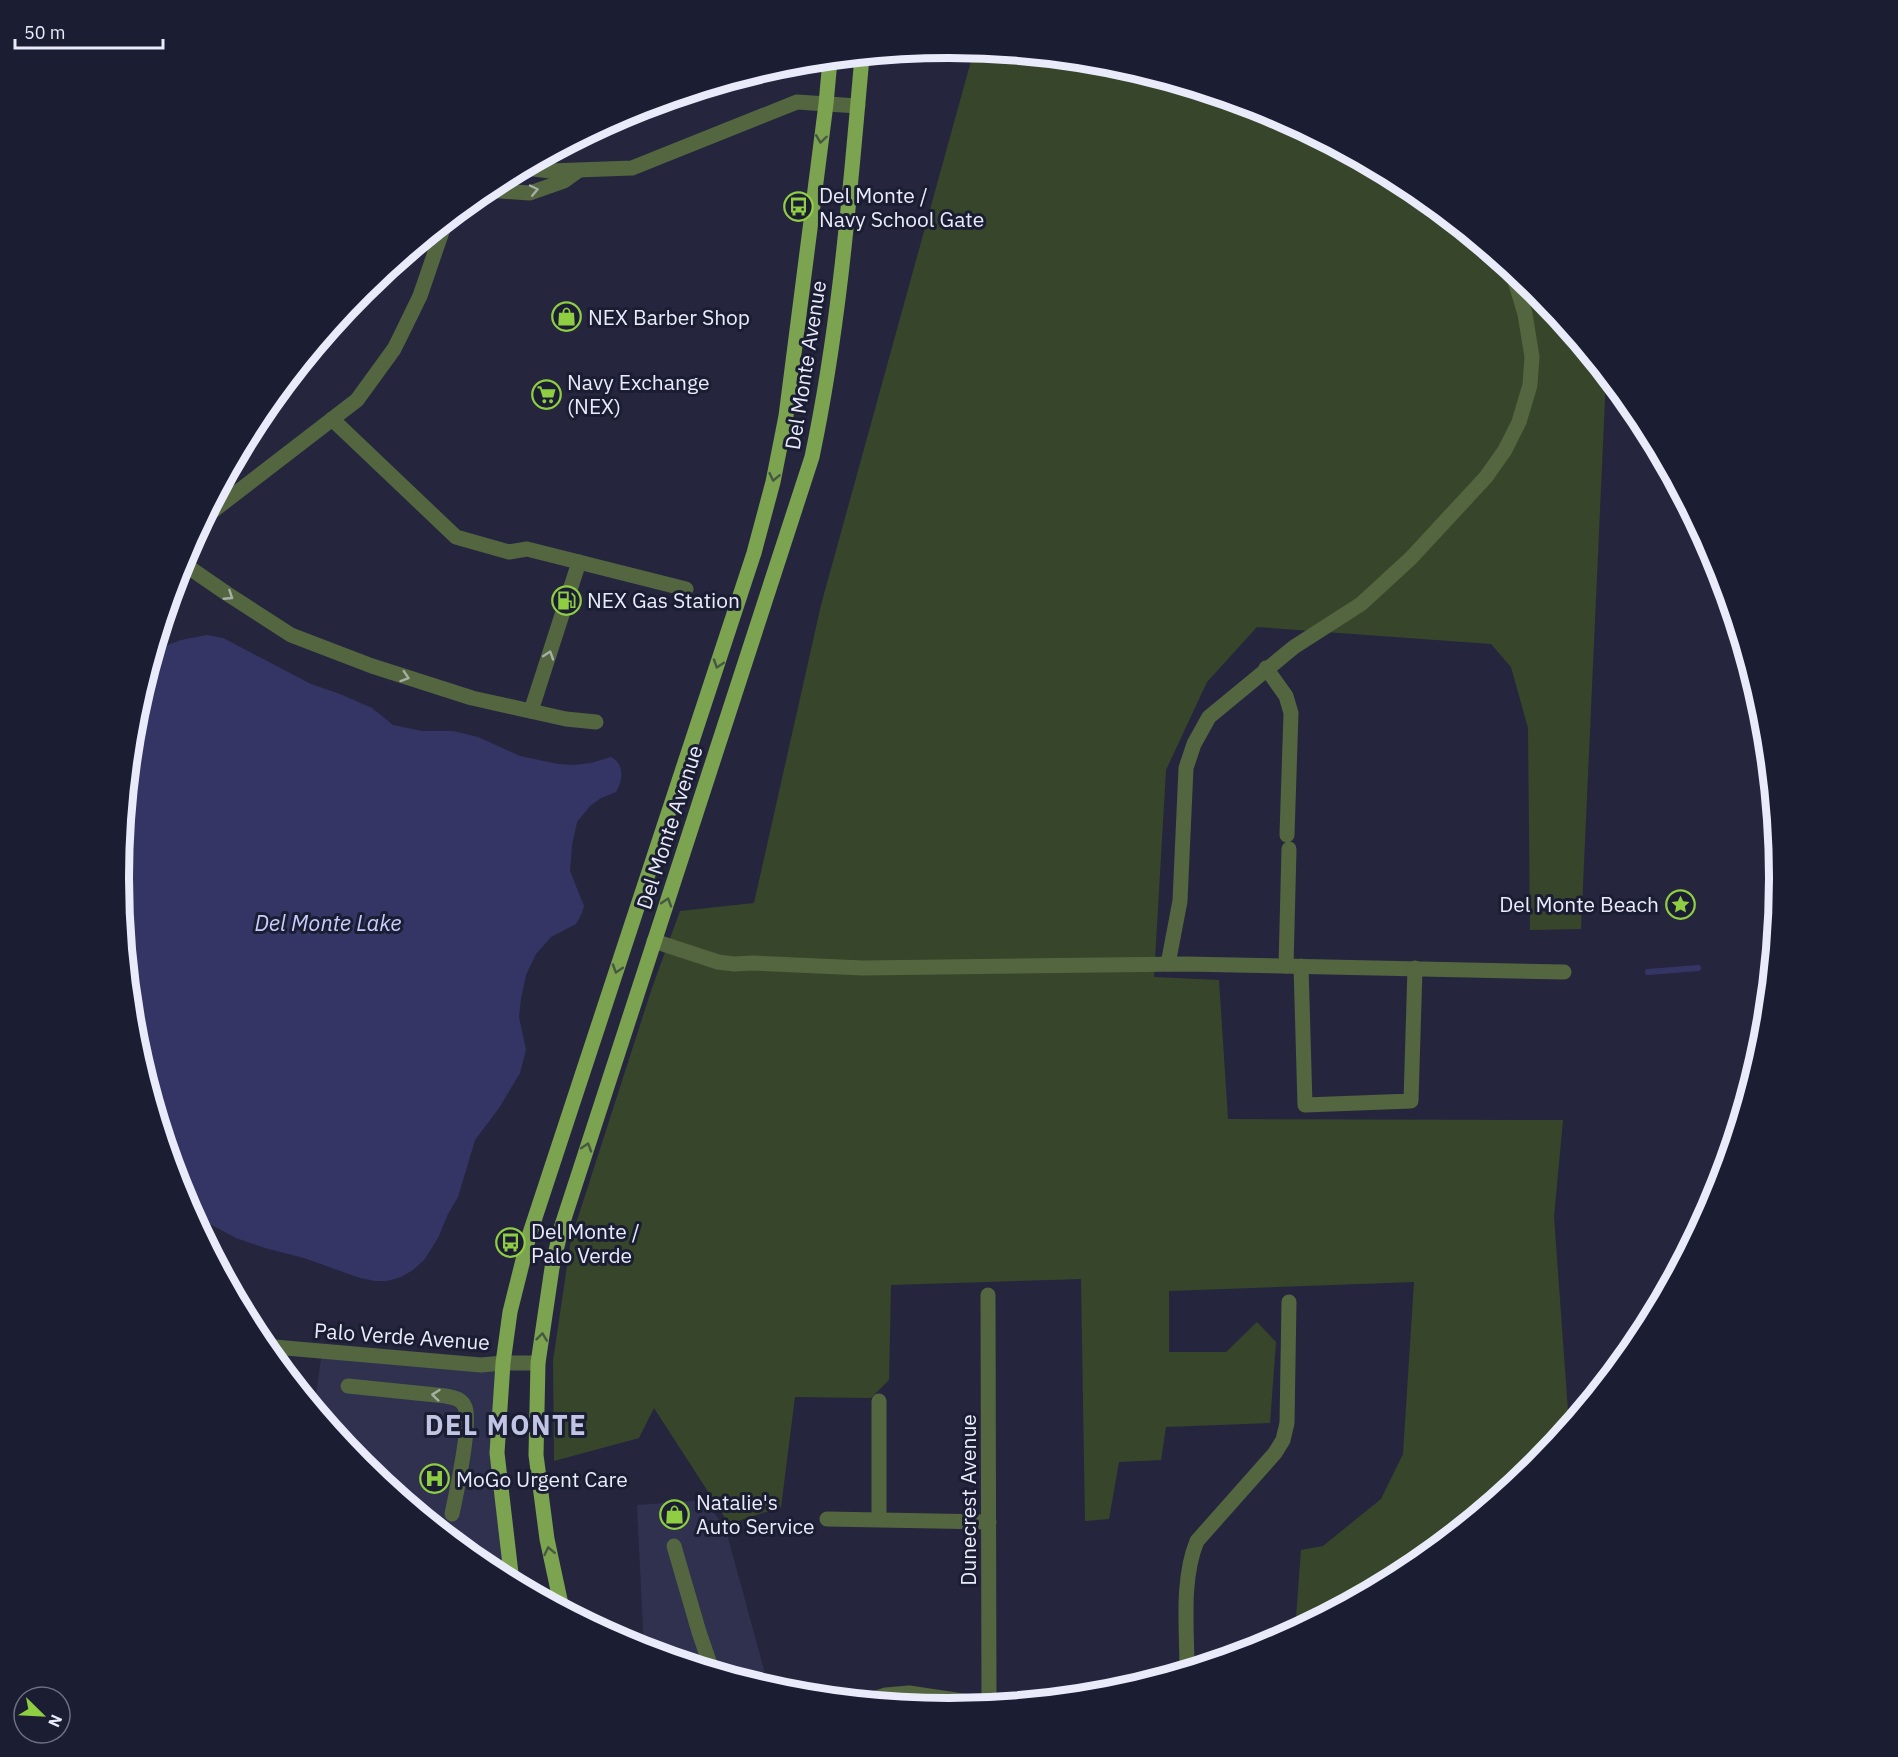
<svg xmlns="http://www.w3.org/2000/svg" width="1898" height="1757" font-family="'IBM Plex Sans',sans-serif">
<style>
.built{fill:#2f314e}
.green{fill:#37462a}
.water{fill:#343565}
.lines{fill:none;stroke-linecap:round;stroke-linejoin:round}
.stream{stroke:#343565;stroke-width:6}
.minor{stroke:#53663f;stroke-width:15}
.major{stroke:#7ba350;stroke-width:15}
.oneway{stroke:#465940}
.oneway2{stroke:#a6afa6}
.labels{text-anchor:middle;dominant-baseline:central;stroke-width:6;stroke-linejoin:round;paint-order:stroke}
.poi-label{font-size:21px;fill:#e9ebfa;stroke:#1b1d33;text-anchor:start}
.street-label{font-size:21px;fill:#e9ebfa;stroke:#1b1d33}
.water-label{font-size:22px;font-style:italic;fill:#c8cdfd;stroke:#1b1d33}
.district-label{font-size:27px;font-weight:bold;letter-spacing:1.5px;fill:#c1c5e3;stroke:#1b1d33}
.rim{fill:none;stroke:#e9ebfa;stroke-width:8}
</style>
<rect width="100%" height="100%" fill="#25263e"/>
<g class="built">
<path d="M322,1352l181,11 -6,90 15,129 -25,-13 -125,-103 -48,-58z"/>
<path d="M704,1500l21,27 44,161 -125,-38 -7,-145z"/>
</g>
<path class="green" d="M974,50l137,14 156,47 144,77 125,103 70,86 -25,552 -51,1 -2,-202 -17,-61 -20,-23 -234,-17 -50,55 -41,88 -12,207 65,3 9,139 335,1 -9,97 15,208 -33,41 -126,103 -115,62 6,-81 22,-4 58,-47 22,-45 11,-172 -245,9v61h57l31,-30 19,20 -6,81 -104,4 -5,33 -42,2 -10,57 -24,2 -4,-242 -190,6 -2,95 -18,18 -76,-1 -14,110 -52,17 -75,-116 -15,30 -85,23 -1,-100 18,-122 81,-251 28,-77 74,-8 67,-298z"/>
<path class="water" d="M207,635l16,3 88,46 29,10 32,14 21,17 29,6h31l25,6 42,19 38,8 16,1 17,-2 20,-6c14,7 12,23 5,35l-15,6 -11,8 -13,16 -5,23 -2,26 14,35 -2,7 -6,11 -25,13 -15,17 -10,21 -5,24 -2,18 7,33 -6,23 -21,35 -24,32 -17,57 -10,17 -10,24 -14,22 -11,10 -12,7 -14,4h-12l-15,-3 -56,-20 -39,-10 -29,-10 -30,-16 -10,2 -14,-28 -48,-156 -15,-162 16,-162 20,-66 26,-10z"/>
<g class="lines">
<path class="stream" d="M1648,972l50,-4"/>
<g class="minor">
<path d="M526,168l24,3 82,-3 165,-66 61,4"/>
<path d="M486,190l44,3 34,-12 14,-10"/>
<path d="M332,419l124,118 53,15 18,-3 159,40"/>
<path d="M205,517l152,-117 37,-51 7,-14 19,-39 25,-73"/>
<path d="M181,562l45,31 65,42 81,31 100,32 94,21 30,3"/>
<path d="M1266,668l20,28 5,17 -4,122"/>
<path d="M531,711l48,-149"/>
<path d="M654,941l64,21 16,2 19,-1 110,5 323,-4 378,8"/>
<path d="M1168,964l12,-63 6,-133 8,-24 15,-27 85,-70 67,-43 50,-46 75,-81 19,-27 14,-28 11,-37 2,-28 -7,-43 -13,-43"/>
<path d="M1286,966l3,-117"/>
<path d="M1301,966l4,139 106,-4 4,-133"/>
<path d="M988,1295l1,410"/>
<path d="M263,1346l218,19 22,-2h35"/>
<path d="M348,1386l98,10c8,2 15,2 19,11 7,14 -9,88 -13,107"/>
<path d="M879,1401v118"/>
<path d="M827,1519l162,3"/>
<path d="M674,1546l25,86 13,38"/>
<path d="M1187,1670c0,-42 -6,-90 10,-129l78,-88 8,-13 4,-17 2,-121"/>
<path d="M866,1701l20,-6 23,-2 80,12"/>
</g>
<g class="major">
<path d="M512,1582l-15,-129 6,-90 7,-51 19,-76 225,-683 19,-71 13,-66 40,-312 4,-44"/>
<path d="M562,1609l-15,-70 -11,-84 2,-92 14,-95 10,-43 250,-768c28,-132 38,-267 50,-400"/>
</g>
</g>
<defs><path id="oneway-chevron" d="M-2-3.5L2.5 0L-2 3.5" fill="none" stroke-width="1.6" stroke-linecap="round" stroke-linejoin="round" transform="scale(1.5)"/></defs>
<g class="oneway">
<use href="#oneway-chevron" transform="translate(821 139) rotate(98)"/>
<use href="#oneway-chevron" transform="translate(774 477) rotate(102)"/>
<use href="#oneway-chevron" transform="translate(718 664) rotate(108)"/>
<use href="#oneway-chevron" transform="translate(667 902) rotate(-72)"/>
<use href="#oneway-chevron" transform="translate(617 969) rotate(108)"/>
<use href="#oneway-chevron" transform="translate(587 1147) rotate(-72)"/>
<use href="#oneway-chevron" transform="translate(542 1337) rotate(-83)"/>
<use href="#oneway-chevron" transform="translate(549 1551) rotate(-102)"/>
</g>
<g class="oneway2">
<use href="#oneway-chevron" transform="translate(534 190) rotate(-12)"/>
<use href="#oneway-chevron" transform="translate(229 596) rotate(33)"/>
<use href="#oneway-chevron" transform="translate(549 655) rotate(-72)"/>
<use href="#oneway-chevron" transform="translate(405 677) rotate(18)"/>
<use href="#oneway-chevron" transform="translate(436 1395) rotate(-174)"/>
</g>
<defs>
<symbol id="bus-ring" viewBox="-11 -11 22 22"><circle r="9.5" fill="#1b1d33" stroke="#8fcd42" stroke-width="1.5"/><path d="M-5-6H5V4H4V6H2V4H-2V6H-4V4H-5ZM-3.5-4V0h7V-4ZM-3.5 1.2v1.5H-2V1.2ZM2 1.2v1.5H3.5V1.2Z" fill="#8fcd42"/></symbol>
<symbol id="shop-ring" viewBox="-11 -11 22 22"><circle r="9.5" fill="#1b1d33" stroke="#8fcd42" stroke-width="1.5"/><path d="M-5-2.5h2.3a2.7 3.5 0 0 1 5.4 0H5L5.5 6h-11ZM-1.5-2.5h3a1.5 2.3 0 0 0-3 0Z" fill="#8fcd42"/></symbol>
<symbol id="supermarket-ring" viewBox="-11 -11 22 22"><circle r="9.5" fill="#1b1d33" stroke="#8fcd42" stroke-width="1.5"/><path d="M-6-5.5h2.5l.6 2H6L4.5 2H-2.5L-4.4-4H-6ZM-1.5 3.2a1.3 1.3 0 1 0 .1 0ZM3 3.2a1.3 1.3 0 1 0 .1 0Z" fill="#8fcd42"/></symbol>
<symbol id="fuel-ring" viewBox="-11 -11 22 22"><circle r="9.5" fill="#1b1d33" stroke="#8fcd42" stroke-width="1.5"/><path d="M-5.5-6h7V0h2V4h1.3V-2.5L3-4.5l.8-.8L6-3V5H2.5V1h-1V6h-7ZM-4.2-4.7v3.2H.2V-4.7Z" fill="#8fcd42"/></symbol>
<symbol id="sight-ring" viewBox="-11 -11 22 22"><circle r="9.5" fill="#1b1d33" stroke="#8fcd42" stroke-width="1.5"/><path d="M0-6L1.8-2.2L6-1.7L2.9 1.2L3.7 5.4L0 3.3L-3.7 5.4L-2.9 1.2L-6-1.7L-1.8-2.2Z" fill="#8fcd42"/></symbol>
<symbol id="hospital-ring" viewBox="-11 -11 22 22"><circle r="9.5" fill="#1b1d33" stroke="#8fcd42" stroke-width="1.5"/><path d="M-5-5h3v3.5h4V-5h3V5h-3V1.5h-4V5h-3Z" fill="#8fcd42"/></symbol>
</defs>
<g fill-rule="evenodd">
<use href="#bus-ring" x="782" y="190" width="33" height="33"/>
<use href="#shop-ring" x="550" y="300" width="33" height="33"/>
<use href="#supermarket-ring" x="530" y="378" width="33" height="33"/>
<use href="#fuel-ring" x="550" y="584" width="33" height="33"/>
<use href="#sight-ring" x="1664" y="888" width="33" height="33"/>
<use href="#bus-ring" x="494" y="1226" width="33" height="33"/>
<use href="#hospital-ring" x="418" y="1462" width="33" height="33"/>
<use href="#shop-ring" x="658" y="1498" width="33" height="33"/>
</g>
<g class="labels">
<g class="poi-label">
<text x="819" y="195">Del Monte /<tspan x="819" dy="24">Navy School Gate</tspan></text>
<text x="588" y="317">NEX Barber Shop</text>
<text x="567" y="382">Navy Exchange<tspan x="567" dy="24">(NEX)</tspan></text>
<text x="587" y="600">NEX Gas Station</text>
<text x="1659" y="904" text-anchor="end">Del Monte Beach</text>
<text x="531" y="1231">Del Monte /<tspan x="531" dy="24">Palo Verde</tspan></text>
<text x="456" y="1479">MoGo Urgent Care</text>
<text x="696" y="1502">Natalie's<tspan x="696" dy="24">Auto Service</tspan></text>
</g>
<g class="street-label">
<text transform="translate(805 365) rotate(-81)">Del Monte Avenue</text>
<text transform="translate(669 827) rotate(-72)">Del Monte Avenue</text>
<text transform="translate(402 1336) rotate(4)">Palo Verde Avenue</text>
<text transform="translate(968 1500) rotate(-90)">Dunecrest Avenue</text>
</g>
<g class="water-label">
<text x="328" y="922">Del Monte Lake</text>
</g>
<g class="district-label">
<text x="506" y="1424">DEL MONTE</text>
</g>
</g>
<path d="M0 0H1898V1757H0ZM129 878a820 820 0 1 1 1640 0a820 820 0 1 1-1640 0Z" fill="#1b1d33" fill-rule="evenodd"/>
<path class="rim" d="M129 878a820 820 0 1 1 1640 0a820 820 0 1 1-1640 0Z"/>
<g transform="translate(42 1715) rotate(114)"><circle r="28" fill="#1b1d33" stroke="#6d6f83" stroke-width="1.5"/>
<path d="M0-4.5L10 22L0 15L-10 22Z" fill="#8fcd42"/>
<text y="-9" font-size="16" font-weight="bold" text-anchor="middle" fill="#e9ebfa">N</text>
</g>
<path d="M15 39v9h148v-9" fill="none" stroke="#e9ebfa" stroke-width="3"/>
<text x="24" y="39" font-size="18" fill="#e9ebfa" stroke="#1b1d33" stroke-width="4.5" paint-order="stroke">50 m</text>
</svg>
